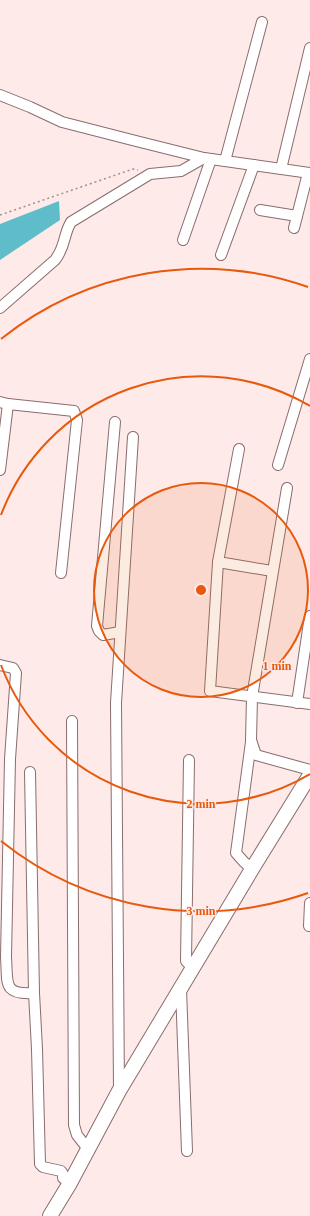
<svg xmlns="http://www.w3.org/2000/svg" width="310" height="1216" font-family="'Times New Roman',serif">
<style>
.water{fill:#5fbdca}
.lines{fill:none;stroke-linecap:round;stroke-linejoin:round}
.street-casing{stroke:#8a6d6d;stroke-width:12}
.secondary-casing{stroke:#8a6d6d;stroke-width:16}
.path{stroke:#9f8e8e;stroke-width:1.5;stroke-dasharray:2 3;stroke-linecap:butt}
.street{stroke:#fff;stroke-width:10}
.secondary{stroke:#fff;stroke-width:14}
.ring{fill:none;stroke:#e8590c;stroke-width:2}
.centre{fill:#e8590c;stroke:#feeae9;stroke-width:2}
.ring-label{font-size:12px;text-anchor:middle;font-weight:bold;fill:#e8590c;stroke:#feeae9;stroke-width:3;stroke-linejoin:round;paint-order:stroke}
</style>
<rect width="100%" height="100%" fill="#feeae9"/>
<path class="water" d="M59,201l1,19 -60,40v-36z"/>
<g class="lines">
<defs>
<g id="street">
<path d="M0,95l30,12 32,15 74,19 68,17 106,15"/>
<path d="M225,161l37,-139"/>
<path d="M281,169l29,-121"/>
<path d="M260,210l37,6"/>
<path d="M294,228l14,-55"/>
<path d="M183,240l28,-81"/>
<path d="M221,255l33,-90"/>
<path d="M0,308l55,-48c11,-14 8,-25 16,-38l79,-48 31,-3 23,-13"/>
<path d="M0,402l8,2 66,7 3,9 -16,153"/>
<path d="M115,422l-18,204 2,5 4,4 17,-3"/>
<path d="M239,449l-21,113 -8,129 100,13"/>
<path d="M278,465l32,-106"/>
<path d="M0,470l8,-66"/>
<path d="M287,488l-35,209 -1,43 5,15 54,15"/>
<path d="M218,562l54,9"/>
<path d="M0,665l13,3 3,5 -6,86 -4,198c2,26 -4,38 28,36"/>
<path d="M297,703l13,-87"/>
<path d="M72,721l2,404 3,10 11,14"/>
<path d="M251,742l-15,111 8,9 8,7"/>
<path d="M189,760l-3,201 7,7"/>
<path d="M30,772l4,221 3,56 3,115 3,3 18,4 2,3v4l7,5"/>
<path d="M309,926l1,-23"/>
<path d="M181,989l6,162"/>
<path d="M119,1089l-3,-386 17,-266"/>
</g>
<path id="secondary" d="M50,1216l20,-33 49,-92 133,-222 58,-94"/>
</defs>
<use href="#street" class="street-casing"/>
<use href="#secondary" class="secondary-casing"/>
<path class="path" d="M0,215l133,-46 5,1"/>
<use href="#street" class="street"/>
<use href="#secondary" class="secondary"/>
</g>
<circle cx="201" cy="590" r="107" fill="#e8590c" fill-opacity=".12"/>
<g class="ring">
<circle cx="201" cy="590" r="107"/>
<path d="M310 774A214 214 0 0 1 1 665M1 515A214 214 0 0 1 310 406"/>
<path d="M308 893A321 321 0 0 1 1 841M1 339A321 321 0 0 1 308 287"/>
</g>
<circle cx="201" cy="590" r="6" class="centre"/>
<g class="ring-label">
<text x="277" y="670">1 min</text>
<text x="201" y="808">2 min</text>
<text x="201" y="915">3 min</text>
</g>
</svg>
